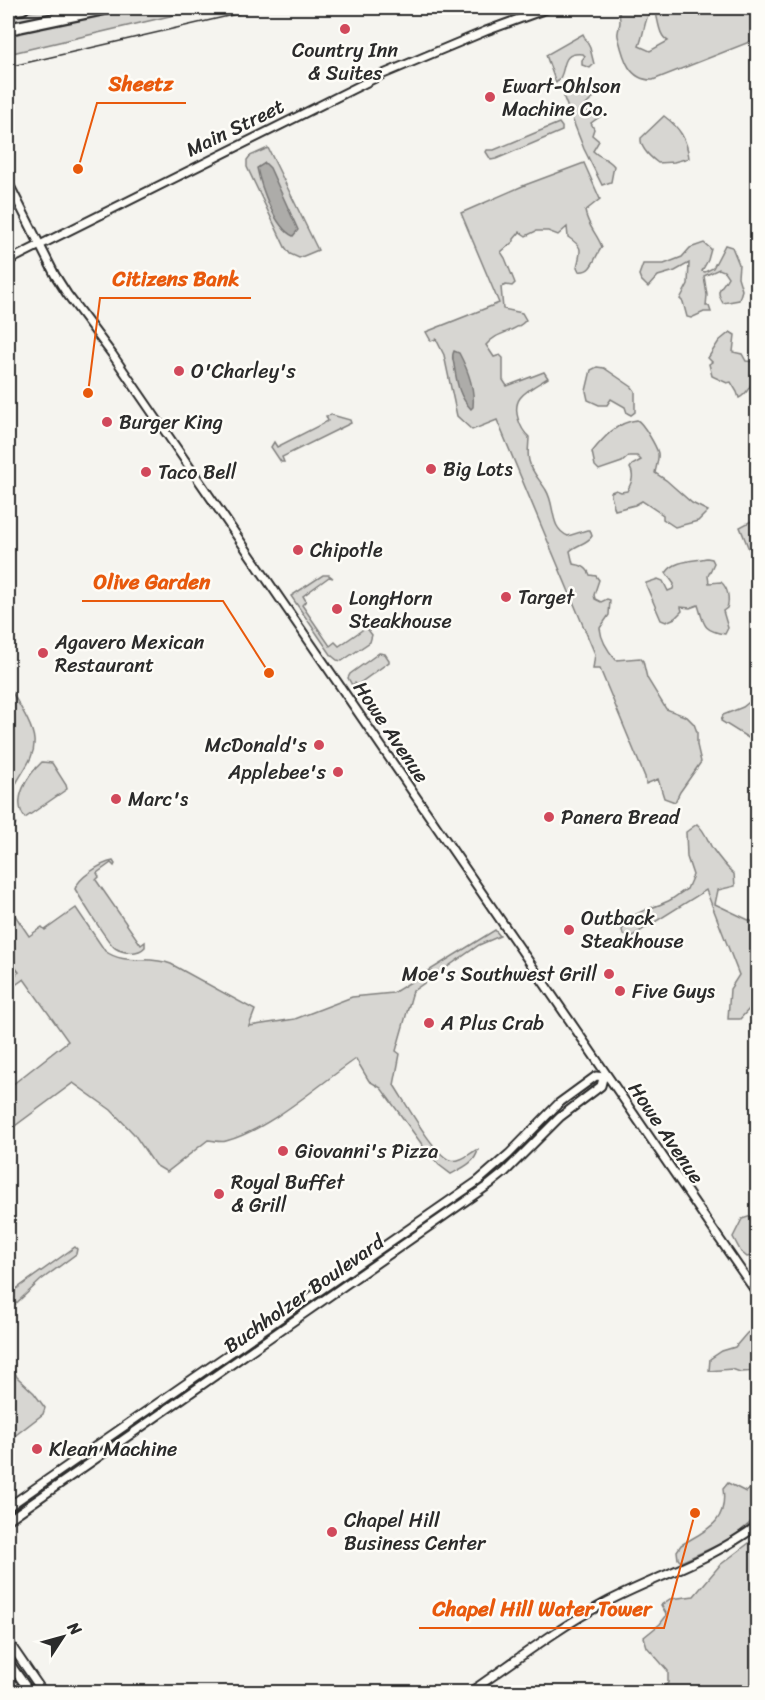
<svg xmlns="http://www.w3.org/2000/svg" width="765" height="1700" font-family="Sriracha,sans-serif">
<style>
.green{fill:#d7d6d2;stroke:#81807e;stroke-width:1.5;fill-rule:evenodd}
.water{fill:#adaca9;stroke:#797877;stroke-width:1.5}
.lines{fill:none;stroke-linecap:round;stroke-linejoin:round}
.minor-casing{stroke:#2b2b2b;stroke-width:11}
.highway-casing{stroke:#2b2b2b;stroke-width:15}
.minor{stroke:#fdfcf7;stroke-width:7}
.highway{stroke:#fdfcf7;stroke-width:10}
.rail{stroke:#2b2b2b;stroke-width:1.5}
.poi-dot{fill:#d1495b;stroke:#fdfcf7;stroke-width:2}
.labels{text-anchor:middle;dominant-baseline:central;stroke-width:5;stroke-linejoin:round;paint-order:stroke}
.poi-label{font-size:20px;fill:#2b2b2b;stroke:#fdfcf7;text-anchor:start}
.street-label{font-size:20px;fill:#2b2b2b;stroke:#fdfcf7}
.leader{fill:none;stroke:#e8590c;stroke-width:2}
.callout-dot{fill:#e8590c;stroke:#fdfcf7;stroke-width:2}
.callout-label{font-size:21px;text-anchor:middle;font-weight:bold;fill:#e8590c;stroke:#fdfcf7;stroke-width:5;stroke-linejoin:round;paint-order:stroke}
</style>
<rect width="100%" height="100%" fill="#f5f4ef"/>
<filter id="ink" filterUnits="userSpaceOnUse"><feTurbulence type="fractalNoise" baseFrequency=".0167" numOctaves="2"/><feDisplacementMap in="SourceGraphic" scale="12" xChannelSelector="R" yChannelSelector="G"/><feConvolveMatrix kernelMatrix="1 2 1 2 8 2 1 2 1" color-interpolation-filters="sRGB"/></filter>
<g filter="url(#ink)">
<g class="green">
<path d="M55,8h33l-80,15v-8z"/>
<path d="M113,8h91l-196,46v-23l29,-4z"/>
<path d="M618,8h139v31l-104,41c-25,1 -30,-24 -35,-44 -1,-4 2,-10 2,-14 0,-5 -1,-10 -2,-14zM655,10c4,11 3,25 13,31l-18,10 -11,-5c5,-12 5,-24 11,-35z"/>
<path d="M583,34l7,14 4,16 -4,4 -8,-3v-5l3,-4 -2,-2c-26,-3 -14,19 -27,29l-10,-28z"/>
<path d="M580,90l13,8 -7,7v5l5,4 8,-3 3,4 -11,8 3,6 -2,6 7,6 -6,10c7,7 15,7 21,15l-3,16 -9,3 -18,-36 -20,-51v-5z"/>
<path d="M664,116c15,11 23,23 25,42l-15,4 -16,1c-8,-6 -18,-15 -17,-25z"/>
<path d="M559,123l3,4v4l-66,28 -5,1 -5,-8 1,-2h7z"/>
<path d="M268,148l50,102 -19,8 -9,-4 -5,-7 -38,-80v-7l3,-4z"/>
<path d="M584,163l16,36 -15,12c3,16 11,21 17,36 -8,10 -9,26 -23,24l-2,-4c4,-18 7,-19 -9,-30l-1,-10 -9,8 -10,-4h-12l-10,5 -6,-4 -6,7v2l-13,11 4,6 10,25 -3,3 -6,-1 -5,2 2,22 19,4 4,7c-11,13 -29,11 -40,25l8,12 6,-2 3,3v22l4,6 37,-14 4,6c-8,5 -22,12 -28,20 -8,11 0,31 9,39 0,8 -2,16 0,24 3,12 11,19 17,29 10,16 3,38 22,46l19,-6h3l2,6c-5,8 -15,8 -22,15l3,13c8,1 14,3 17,11l6,1 3,4 -5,15 1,4 6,3 6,-3 3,1 -1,15 -9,13c1,12 8,23 16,32l24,-2 3,3 4,17 19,31 21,8 7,7 3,8v13l4,17 -21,30 -5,10 -11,-4 -6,-19 -12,5 -1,-7 -45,-108h-7l2,-15 -98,-234 -25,10 -15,-14 -13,-61 -8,-16 -5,2 -5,-9 73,-29 -38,-90 64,-28z"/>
<path d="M704,243l7,6 -3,11 -6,11 3,1 8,-4 12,-23 7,2 7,17 -1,13 4,13 -3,10 -16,3c-9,-15 -1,-14 5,-26l-4,-6 -5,-2 -15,7 3,19 -1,11h3l2,6h-7l-13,6 -4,-1 -4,-15 -3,-3 8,-15 1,-21 -14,8 -17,5 -10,11 -7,-7 -2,-5 4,-11h21l18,-7 8,-9z"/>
<path d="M730,332l5,3 -2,17 9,2 4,7 10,1 1,-3v13l-3,2c-1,9 -7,20 -15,24l-2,-6 -6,-10 -4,1 -15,-7 -3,-12 3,-2 -4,-4 11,-17z"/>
<path d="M597,367l7,1 28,19 3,4v21l-4,3 -4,-2 -2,-6 -14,-8 -4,6h-8l-11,-5 -2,-9 5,-21z"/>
<path d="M332,415l18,5 1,3 -69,34 2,5h-3l-10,-15 3,-5 3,5 51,-26 -2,-5z"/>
<path d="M637,420c6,3 19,26 21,33 1,6 -2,14 -3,20l11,7 26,23 16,8 -10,10 -23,6 -12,-8v-4l-21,-14 -7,4 -20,5 -4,-14v-4l5,-2 5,2 6,-1c4,-7 8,-15 3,-23l2,-3 9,-5 -4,-4h-8l-7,6 -23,8 -4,-4 -3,-14c12,-15 25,-30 45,-32z"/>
<path d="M757,518v51l-17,-42z"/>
<path d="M707,558l5,1 2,4 -6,13 1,7 12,-1c7,6 9,17 6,26l-4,3 5,17 -3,6c-23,-3 -21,-11 -27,-29l-8,3 -9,-1 1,4 -7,7 -9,4 -5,-2 -15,-35v-2l12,-4 5,2 5,10 5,-2 1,-5 -8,-11c8,-13 27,-12 41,-15z"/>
<path d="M323,575h6l4,3 -4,-1 -26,19 3,5 -4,4 28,41 5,-4 4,4 26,-18 -2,-5 9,12 -2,7 -28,19 -5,-1 -5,-4 -41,-60z"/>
<path d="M379,653l6,1 4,6v2l-32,23 -2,-2 -3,2 -4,-7 2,-4z"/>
<path d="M8,685c7,14 25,39 26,55 2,24 -22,38 -23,61 0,8 2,16 5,23l-8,6z"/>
<path d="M753,699l4,1v40l-7,-1 -29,-18 2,-6 20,-8z"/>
<path d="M42,762l10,1 14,22 1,4 -42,29c-14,-18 3,-43 17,-56z"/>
<path d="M697,824c8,7 10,15 15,24 7,10 13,18 22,26l1,12 -17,4 -3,14 42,20v81l-6,2 -11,12h-12l2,-30 9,-14 -33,-85 -75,47 -8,-2 -1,-5c12,-21 25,-19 44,-28 8,-3 13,-9 21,-13l6,-14 -6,-18 -1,-25z"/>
<path d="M113,861l2,3 -1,2 -3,-3 -14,10 2,4 -3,3 45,65 4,-3v5c-7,8 -22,6 -30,1 -7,-5 -34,-49 -40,-59 3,-11 26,-26 38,-28z"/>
<path d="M8,905l21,31 13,-9 3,3 31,-22 29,43c20,15 44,4 66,13l84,46 -6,16 46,-7 57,-22 41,-4 102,-63 5,6 -21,9 -66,46 -17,60 4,3 -6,31c10,15 40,70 56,75 9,3 19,-6 26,-10h2c-3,13 -16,18 -27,24l-12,-9 -13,-15 -45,-62 -12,-7 -13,-22c-38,26 -86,70 -130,82 -6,2 -13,-1 -18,-1l-41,32 -12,-7 -21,-31 -23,-24 -38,-27 -65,48v-43l60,-47 -44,-62 -16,11v-10l11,-8 -4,-5 -7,3z"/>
<path d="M757,1214v41l-10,2 -6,-5 -8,-15 9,-18z"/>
<path d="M75,1247l2,2 -1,5 -35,26 -33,31v-16z"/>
<path d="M757,1327v44l-17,1 -8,-3 -23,2 1,-12 12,-8 13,-4 12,-14z"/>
<path d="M8,1357l9,20 17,16 11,15 -2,6 -35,27z"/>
<path d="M728,1483l18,9 11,-9v34l-26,22 -50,23 -3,-3 -1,-8 4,-6c25,-15 47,-22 42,-56z"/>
<path d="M757,1537v155h-100l11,-9v-12l-21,-24 -3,-10 16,-13 7,-9 -6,-10 9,-6 24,-3 26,-31z"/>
</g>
<g class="water">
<path d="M265,163l5,5 28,62 -5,6c-18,-8 -32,-49 -36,-68z"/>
<path d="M454,351l5,2c8,15 16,36 14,54l-2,2c-13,-14 -14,-27 -17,-44 -1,-7 -3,-8 0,-14z"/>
</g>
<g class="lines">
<defs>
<g id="minor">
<path d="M8,182l47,93 12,19 45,60 646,941"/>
<path d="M8,261l373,-186 105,-44 63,-23"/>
<path d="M8,1507l470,-326 31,-27 50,-51 37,-27 9,1"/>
<path d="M8,1520l482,-336 15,-12 55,-55 41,-31 2,-8"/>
<path d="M8,1641l35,51"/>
<path d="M8,1661l22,31"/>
<path d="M470,1692c44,-30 86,-63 133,-88 53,-28 105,-42 155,-79"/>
</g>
<g id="highway">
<path d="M8,10l15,-2"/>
<path d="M8,29l100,-21"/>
</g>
</defs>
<use href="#minor" class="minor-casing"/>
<use href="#highway" class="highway-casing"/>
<use href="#minor" class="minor"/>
<use href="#highway" class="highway"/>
<path class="rail" d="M8,67l255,-59"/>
</g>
</g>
<g class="poi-dot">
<circle cx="345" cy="29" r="6"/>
<circle cx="490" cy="97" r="6"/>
<circle cx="179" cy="371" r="6"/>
<circle cx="107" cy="422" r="6"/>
<circle cx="431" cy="469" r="6"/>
<circle cx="146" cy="472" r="6"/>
<circle cx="298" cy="550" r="6"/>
<circle cx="506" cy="597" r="6"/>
<circle cx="337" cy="609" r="6"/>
<circle cx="43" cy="653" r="6"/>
<circle cx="319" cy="745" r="6"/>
<circle cx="338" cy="772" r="6"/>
<circle cx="116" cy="799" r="6"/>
<circle cx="549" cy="817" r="6"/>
<circle cx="569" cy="930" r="6"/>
<circle cx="609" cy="974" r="6"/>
<circle cx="620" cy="991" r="6"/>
<circle cx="429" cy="1023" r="6"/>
<circle cx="283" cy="1151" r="6"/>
<circle cx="219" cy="1194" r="6"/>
<circle cx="37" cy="1449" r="6"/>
<circle cx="332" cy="1532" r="6"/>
</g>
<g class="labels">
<g class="poi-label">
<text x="345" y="50" text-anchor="middle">Country Inn<tspan x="345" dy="23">&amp; Suites</tspan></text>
<text x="502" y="86">Ewart-Ohlson<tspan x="502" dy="23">Machine Co.</tspan></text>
<text x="191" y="371">O'Charley's</text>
<text x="119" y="422">Burger King</text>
<text x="443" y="469">Big Lots</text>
<text x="158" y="472">Taco Bell</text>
<text x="310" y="550">Chipotle</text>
<text x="518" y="597">Target</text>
<text x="349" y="598">LongHorn<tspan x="349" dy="23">Steakhouse</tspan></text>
<text x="55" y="642">Agavero Mexican<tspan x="55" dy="23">Restaurant</tspan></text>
<text x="307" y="745" text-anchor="end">McDonald's</text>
<text x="326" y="772" text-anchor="end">Applebee's</text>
<text x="128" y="799">Marc's</text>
<text x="561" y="817">Panera Bread</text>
<text x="581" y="918">Outback<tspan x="581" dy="23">Steakhouse</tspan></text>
<text x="597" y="974" text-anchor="end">Moe's Southwest Grill</text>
<text x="632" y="991">Five Guys</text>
<text x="441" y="1023">A Plus Crab</text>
<text x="295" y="1151">Giovanni's Pizza</text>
<text x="231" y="1182">Royal Buffet<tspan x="231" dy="23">&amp; Grill</tspan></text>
<text x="49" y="1449">Klean Machine</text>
<text x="344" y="1520">Chapel Hill<tspan x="344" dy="23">Business Center</tspan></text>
</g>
<g class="street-label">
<text transform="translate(235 128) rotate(-26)">Main Street</text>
<text transform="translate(391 732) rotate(56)">Howe Avenue</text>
<text transform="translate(666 1133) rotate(56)">Howe Avenue</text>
<text transform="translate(304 1294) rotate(-35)">Buchholzer Boulevard</text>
</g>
</g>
<path class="leader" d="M78 169L97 103H186M88 393L100 298H251M269 673L223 601H82M695 1513L664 1628H419"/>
<g class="callout-dot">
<circle cx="78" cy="169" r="6"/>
<circle cx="88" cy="393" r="6"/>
<circle cx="269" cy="673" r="6"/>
<circle cx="695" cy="1513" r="6"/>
</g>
<g class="callout-label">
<text x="141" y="91">Sheetz</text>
<text x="176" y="286">Citizens Bank</text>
<text x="152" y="589">Olive Garden</text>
<text x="542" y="1616">Chapel Hill Water Tower</text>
</g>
<rect width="765" height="1700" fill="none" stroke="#fdfcf7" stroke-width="30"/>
<rect x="15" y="15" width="735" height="1670" fill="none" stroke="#2b2b2b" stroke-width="2" filter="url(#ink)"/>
<g transform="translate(63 1637) rotate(54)" stroke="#fdfcf7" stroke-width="4.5" paint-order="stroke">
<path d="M0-4.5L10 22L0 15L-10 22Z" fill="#2b2b2b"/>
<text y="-9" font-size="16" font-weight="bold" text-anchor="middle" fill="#2b2b2b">N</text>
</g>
</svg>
